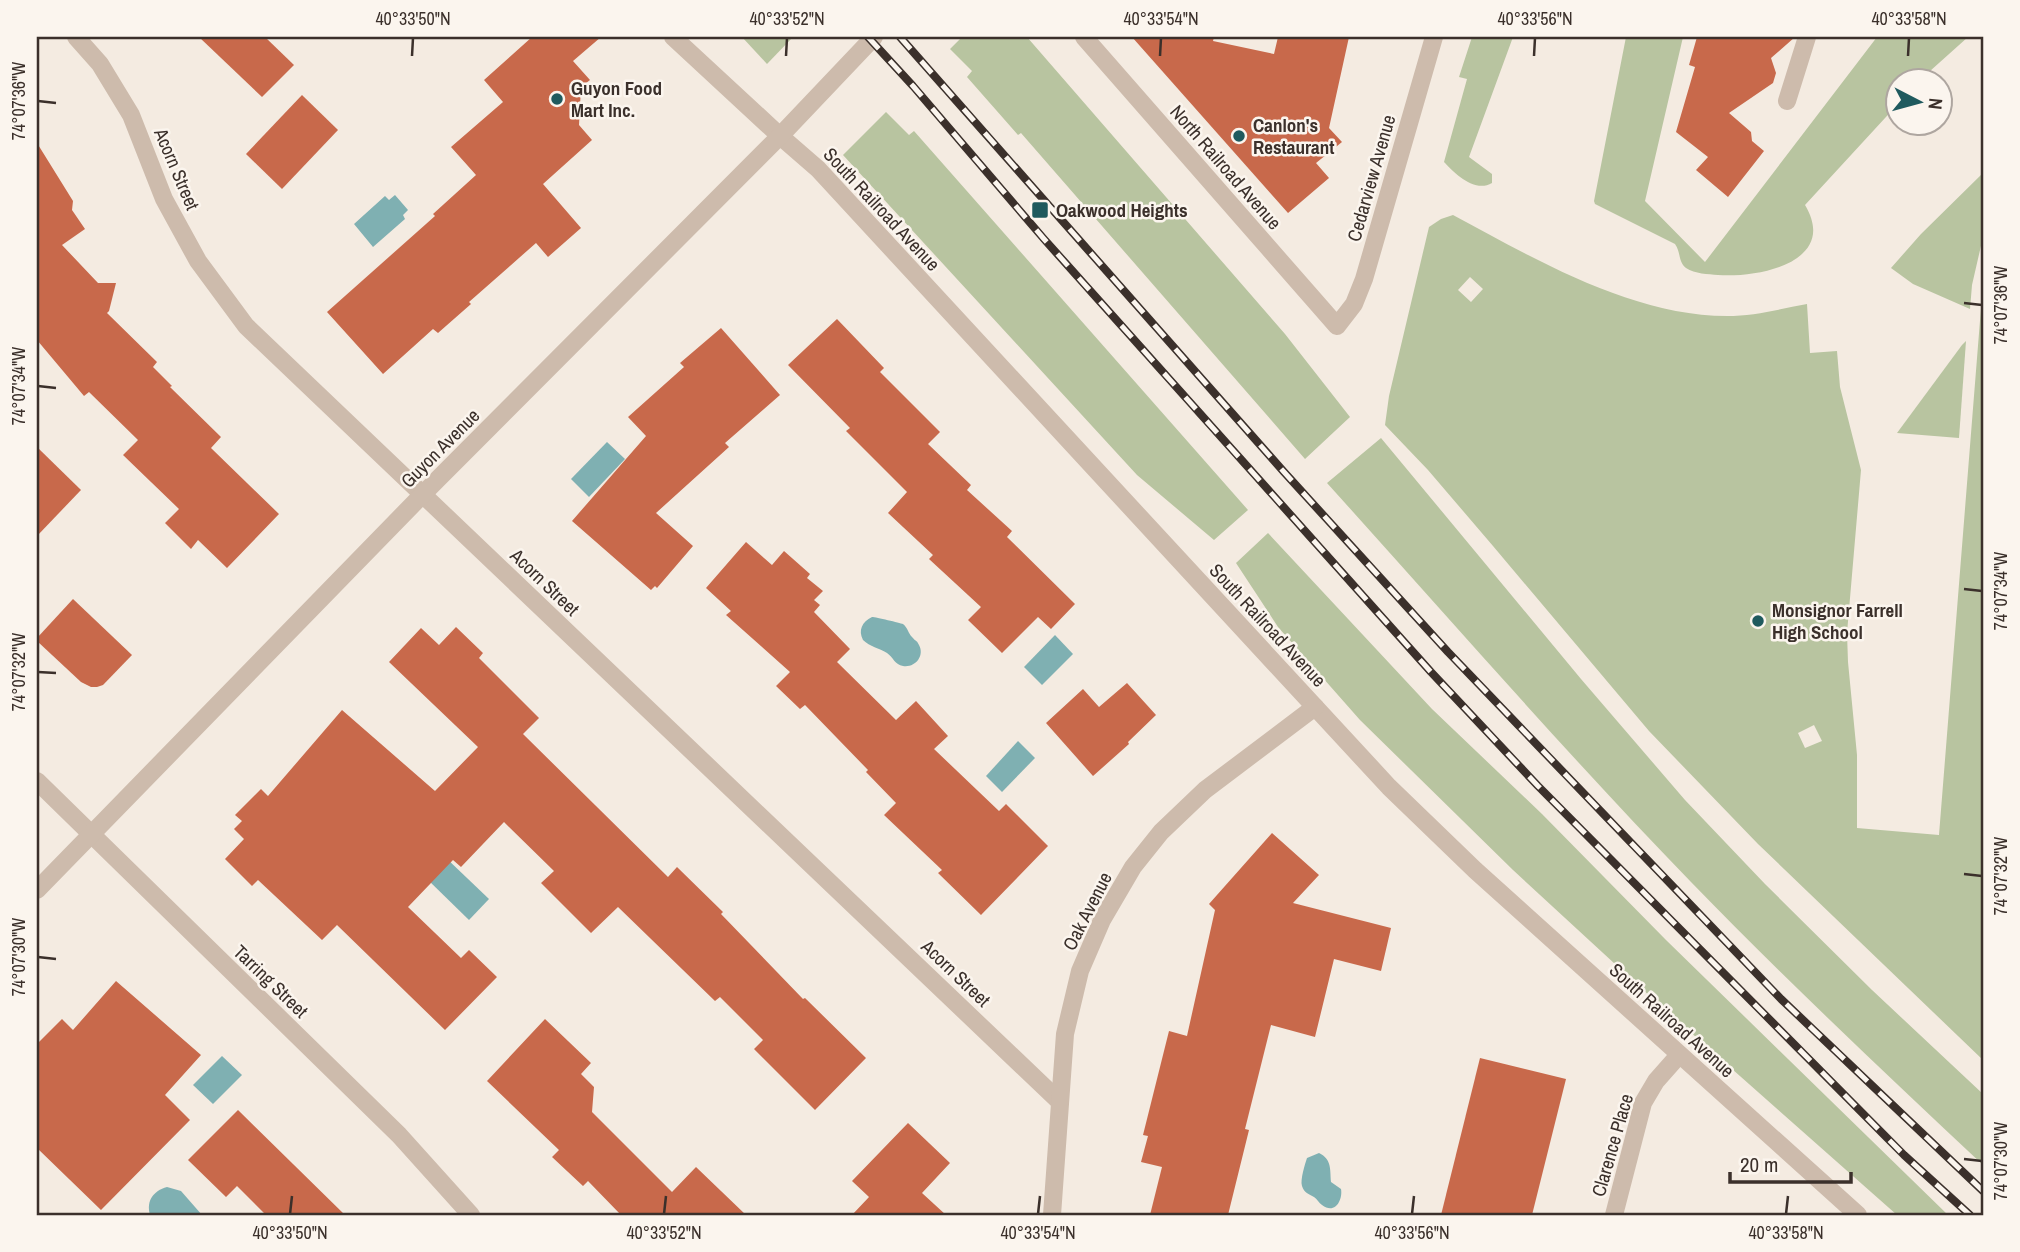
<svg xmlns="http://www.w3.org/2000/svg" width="2020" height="1252" font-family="'Archivo Narrow',sans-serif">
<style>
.green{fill:#b8c4a0;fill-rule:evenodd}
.water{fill:#7fb0b2}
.building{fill:#c8694b}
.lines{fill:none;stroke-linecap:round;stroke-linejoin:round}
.minor{stroke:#cdbbac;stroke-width:18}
.rail-casing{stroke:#3b302b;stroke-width:8}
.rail{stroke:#fbf5ee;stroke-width:5;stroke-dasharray:16;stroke-linecap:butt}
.ticks{fill:none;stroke:#3b302b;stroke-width:2.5}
.poi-dot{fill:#1f5a5e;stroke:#fbf5ee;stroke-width:2.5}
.labels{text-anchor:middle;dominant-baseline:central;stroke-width:5;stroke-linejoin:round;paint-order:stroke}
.poi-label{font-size:19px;font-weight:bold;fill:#3b302b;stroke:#fbf5ee;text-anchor:start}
.street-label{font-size:19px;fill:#3b302b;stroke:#fbf5ee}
.neatline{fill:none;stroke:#3b302b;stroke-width:2.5}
.ticks-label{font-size:18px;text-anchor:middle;fill:#3b302b}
</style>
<rect width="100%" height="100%" fill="#f4ebe1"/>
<g class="green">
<path d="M742,37h51l-26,27z"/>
<path d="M962,37h65l258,297 65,83 -45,42 -284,-326 -3,2 -51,-58 5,-6 -22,-22z"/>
<path d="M1472,37h41l-44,120 23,17v9c-17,10 -37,-9 -48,-21l23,-83 -8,-2z"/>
<path d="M1626,37h57l-38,164 60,61 172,-225h91l-48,43h-22l-1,25 -92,100c34,57 -46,73 -87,70 -10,-1 -23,-1 -32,-7 -8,-6 -5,-16 -11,-24l-80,-40 -1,-3z"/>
<path d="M886,112l23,23 5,-4 334,379 -34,30 -77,-65 -294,-320z"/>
<path d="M1983,173v64l-11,48 -2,24 -57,-25 -22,-16 30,-34z"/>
<path d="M1453,215c82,44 179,101 274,101 27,0 53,-7 80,-12l3,49 27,-2 3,36 21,83 -14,163 1,29 9,93v73l82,7 44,-552v777l-225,-216 -109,-113 -156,-185 -65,-76 -43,-45 4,-29 40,-169 12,-8zM1470,277l13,12 -12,13 -13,-12zM1814,725l8,16 -17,7 -7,-15z"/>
<path d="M1966,341l-7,97 -62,-5 65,-88z"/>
<path d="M1381,438l200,241 104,121 80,84 107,106 111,104v71c-99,-93 -198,-186 -292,-283 -125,-129 -243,-265 -364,-399z"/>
<path d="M1268,533l164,176 110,105 124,126 282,275h-51l-244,-216 -140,-129 -153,-150 -82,-93 -42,-64z"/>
</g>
<g class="water">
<path d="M395,195l13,15 -5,5 2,4 -32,28 -19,-23 31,-28 4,4z"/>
<path d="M607,442l18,17 -36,38 -18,-18z"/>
<path d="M872,617c4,0 28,6 31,7 5,4 5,9 9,13 5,6 4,2 7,8 6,11 -4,23 -16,21 -8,-1 -10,-9 -16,-13 -8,-5 -17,-6 -24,-13 -5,-10 -1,-18 9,-23z"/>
<path d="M1055,635l18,19 -31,31 -18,-18z"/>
<path d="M1018,741l17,17 -33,34 -16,-16z"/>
<path d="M445,857l44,42 -20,21 -43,-42z"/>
<path d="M222,1056l20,19 -29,29 -20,-19z"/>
<path d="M1319,1153c13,6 11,17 12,29l10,7c2,11 -6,26 -19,16 -3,-2 -5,-6 -8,-8 -5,-3 -10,-4 -12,-11 -2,-6 3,-22 5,-28z"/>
<path d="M167,1187l14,4 21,24h-52c-4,-14 3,-24 17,-28z"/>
</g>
<g class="building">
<path d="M199,37h66l29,28 -32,32z"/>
<path d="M532,37h69l-28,24 17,19 -9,7 -2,38 13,15 -49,44 38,44 -33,29 -12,-14 -67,59 2,2 -33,29 -5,-4 -50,45 -56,-62 108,-96 -2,-2 43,-39 -25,-28 52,-45 -19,-22z"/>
<path d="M1132,37h82l-1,4 61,13 4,-17h71l-20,91 13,14 -26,21 13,15 -41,35z"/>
<path d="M1697,37h98l-24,21 5,15 -3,10 -44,30 22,19 1,9 12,10 -36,46 -32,-27 12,-13 -32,-25 19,-65 -6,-2z"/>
<path d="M302,95l36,35 -56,59 -36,-35z"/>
<path d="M37,143l36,58 -1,9 13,19 -23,16 36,38h18l-7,28 -2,2 50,49 -4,5 19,19 -2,1 51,50 -10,11 68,66 -52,54 -29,-28 -7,9 -26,-26 14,-14 -56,-54 15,-15 -49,-48 -5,4 -47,-56z"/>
<path d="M837,319l47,49 -4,4 60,60 -12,12 43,41 -4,5 45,41 -5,6 68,67 -24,25 -13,-12 -36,36 -34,-33 13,-13 -52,-48 4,-4 -45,-42 19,-21 -61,-61 4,-3 -62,-63z"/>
<path d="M721,328l59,67 -55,48 4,4 -73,66 37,33 -36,42 -2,-2 -4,4 -79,-69 74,-85 -18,-19 56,-50 -4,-4z"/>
<path d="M37,447l44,43 -44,46z"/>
<path d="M746,542l26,23 12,-14 26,23 -3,4 16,13 -9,9 6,5 -6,7 36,37 -13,13 59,58 20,-19 32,35 -14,13 65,62 7,-7 42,42 -67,69 -43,-42 4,-3 -58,-55 12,-12 -30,-31 2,-2 -63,-65 -5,4 -24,-23 14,-14 -64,-57 5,-4 -25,-23z"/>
<path d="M73,599l59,56 -29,30 -6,2h-6l-10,-5 -44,-41v-3z"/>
<path d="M456,627l27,26 -4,5 60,60 -16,16 145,143 9,-10 46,45 -2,2 82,85 2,-1 61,60 -51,52 -61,-61 9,-9 -43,-43 -5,4 -97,-94 -27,26 -50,-50 13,-12 -50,-49 -43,45 -8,-7 -45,47 53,51 8,-8 28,27 -52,53 -108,-105 -15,15 -64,-60 -6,6 -27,-27 19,-20 -10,-10 8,-8 -7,-6 26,-26 7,7 74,-86 93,81 43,-44 -89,-85 32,-34 18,17z"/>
<path d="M1127,683l29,32 -28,27 1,2 -36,32 -47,-53 37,-34 16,18z"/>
<path d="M1272,833l47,42 -26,28 98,25 -10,43 -47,-12 -19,78 -44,-12 -26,104 4,1 -21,85h-78l12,-48 -21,-5 7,-26 -5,-1 26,-104 18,5 28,-126 -6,-6z"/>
<path d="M116,981l85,74 -36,40 25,25 -89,90 -64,-62v-104l25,-25 11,11z"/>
<path d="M545,1019l46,44 -10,11 13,13 -2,25 80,80 24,-25 50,48h-125l-33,-34 -5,5 -31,-29 7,-7 -72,-69z"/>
<path d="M1480,1058l86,21 -34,136h-91z"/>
<path d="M238,1110l107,105h-79l-29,-29 -11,11 -38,-37z"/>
<path d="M908,1123l42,40 -28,30 24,22h-94l17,-18 -17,-16z"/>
</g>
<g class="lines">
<g class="minor">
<path d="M76,37l24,27 31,51 33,84 34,62 48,65 814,776"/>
<path d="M673,37l107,99 38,33 571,618 86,83 383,345"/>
<path d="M1084,37l253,289 17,-22 10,-25 70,-242"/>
<path d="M1787,101l20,-64"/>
<path d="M37,781l362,354 72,80"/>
<path d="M37,890l386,-396 357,-358 94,-99"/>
<path d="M1052,1215l13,-181 15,-63 22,-51 31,-53 28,-35 44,-42 110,-83"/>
<path d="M1614,1215l29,-112 13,-22 23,-26"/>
</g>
<defs>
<g id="rail">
<path d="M868,37l45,49 131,153 387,433 107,114 366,369 66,60"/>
<path d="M900,37l384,435 164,180 333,347 202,192"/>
</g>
</defs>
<use href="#rail" class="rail-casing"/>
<use href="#rail" class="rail"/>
</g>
<path class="ticks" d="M412,56l1,-18M786,56l1,-18M1160,56l1,-18M1534,56l1,-18M1908,56l1,-18M38,101l18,2M1964,303l18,2M38,386l18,2M1964,589l18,2M38,672l18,1M1964,874l18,2M38,957l18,2M1964,1159l18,2M290,1214l2,-18M664,1214l2,-18M1038,1214l2,-18M1412,1214l2,-18M1786,1214l2,-18"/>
<g class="poi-dot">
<circle cx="557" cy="99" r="7"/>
<circle cx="1239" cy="136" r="7"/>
<rect x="1031" y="201" width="18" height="18" rx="3.5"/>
<circle cx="1758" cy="621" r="7"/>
</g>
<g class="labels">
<g class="poi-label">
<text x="571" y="88">Guyon Food<tspan x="571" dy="22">Mart Inc.</tspan></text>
<text x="1253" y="125">Canlon's<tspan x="1253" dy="22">Restaurant</tspan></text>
<text x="1056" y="210">Oakwood Heights</text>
<text x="1772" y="610">Monsignor Farrell<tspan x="1772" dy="22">High School</tspan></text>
</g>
<g class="street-label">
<text transform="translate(1226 167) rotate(49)">North Railroad Avenue</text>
<text transform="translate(177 169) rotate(67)">Acorn Street</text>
<text transform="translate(1371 178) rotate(-74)">Cedarview Avenue</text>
<text transform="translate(882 209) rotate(47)">South Railroad Avenue</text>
<text transform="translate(440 448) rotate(-45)">Guyon Avenue</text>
<text transform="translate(545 582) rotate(44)">Acorn Street</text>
<text transform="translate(1268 625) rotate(47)">South Railroad Avenue</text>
<text transform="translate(1087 911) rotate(-63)">Oak Avenue</text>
<text transform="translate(956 973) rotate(44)">Acorn Street</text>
<text transform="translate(271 981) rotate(44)">Tarring Street</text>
<text transform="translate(1672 1020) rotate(42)">South Railroad Avenue</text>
<text transform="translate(1612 1145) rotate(-74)">Clarence Place</text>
</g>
</g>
<rect width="2020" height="1252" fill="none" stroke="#fbf5ee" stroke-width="77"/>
<g transform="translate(1919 102) rotate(96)"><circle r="33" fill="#fbf5ee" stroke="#aea6a0" stroke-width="2"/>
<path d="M0-5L12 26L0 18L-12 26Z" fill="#1f5a5e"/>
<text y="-10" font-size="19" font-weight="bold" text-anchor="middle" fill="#3b302b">N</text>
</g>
<path d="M1730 1172v10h121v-10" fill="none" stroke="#3b302b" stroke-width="3.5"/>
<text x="1740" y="1172" font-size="21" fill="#3b302b" stroke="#fbf5ee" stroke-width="5" paint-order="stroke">20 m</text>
<rect x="38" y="38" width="1944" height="1176" class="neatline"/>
<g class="ticks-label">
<text x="413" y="25">40°33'50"N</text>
<text x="787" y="25">40°33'52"N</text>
<text x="1161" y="25">40°33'54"N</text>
<text x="1535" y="25">40°33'56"N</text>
<text x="1909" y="25">40°33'58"N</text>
<text transform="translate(19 101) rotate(-90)" y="6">74°07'36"W</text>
<text transform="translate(2001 305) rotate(-90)" y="6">74°07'36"W</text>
<text transform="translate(19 386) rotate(-90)" y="6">74°07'34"W</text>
<text transform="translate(2001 591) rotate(-90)" y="6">74°07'34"W</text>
<text transform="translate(19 672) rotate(-90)" y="6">74°07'32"W</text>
<text transform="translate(2001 876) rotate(-90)" y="6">74°07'32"W</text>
<text transform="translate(19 957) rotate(-90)" y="6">74°07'30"W</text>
<text transform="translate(2001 1161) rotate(-90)" y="6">74°07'30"W</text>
<text x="290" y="1239">40°33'50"N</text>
<text x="664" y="1239">40°33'52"N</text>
<text x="1038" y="1239">40°33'54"N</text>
<text x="1412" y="1239">40°33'56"N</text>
<text x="1786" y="1239">40°33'58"N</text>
</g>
</svg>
